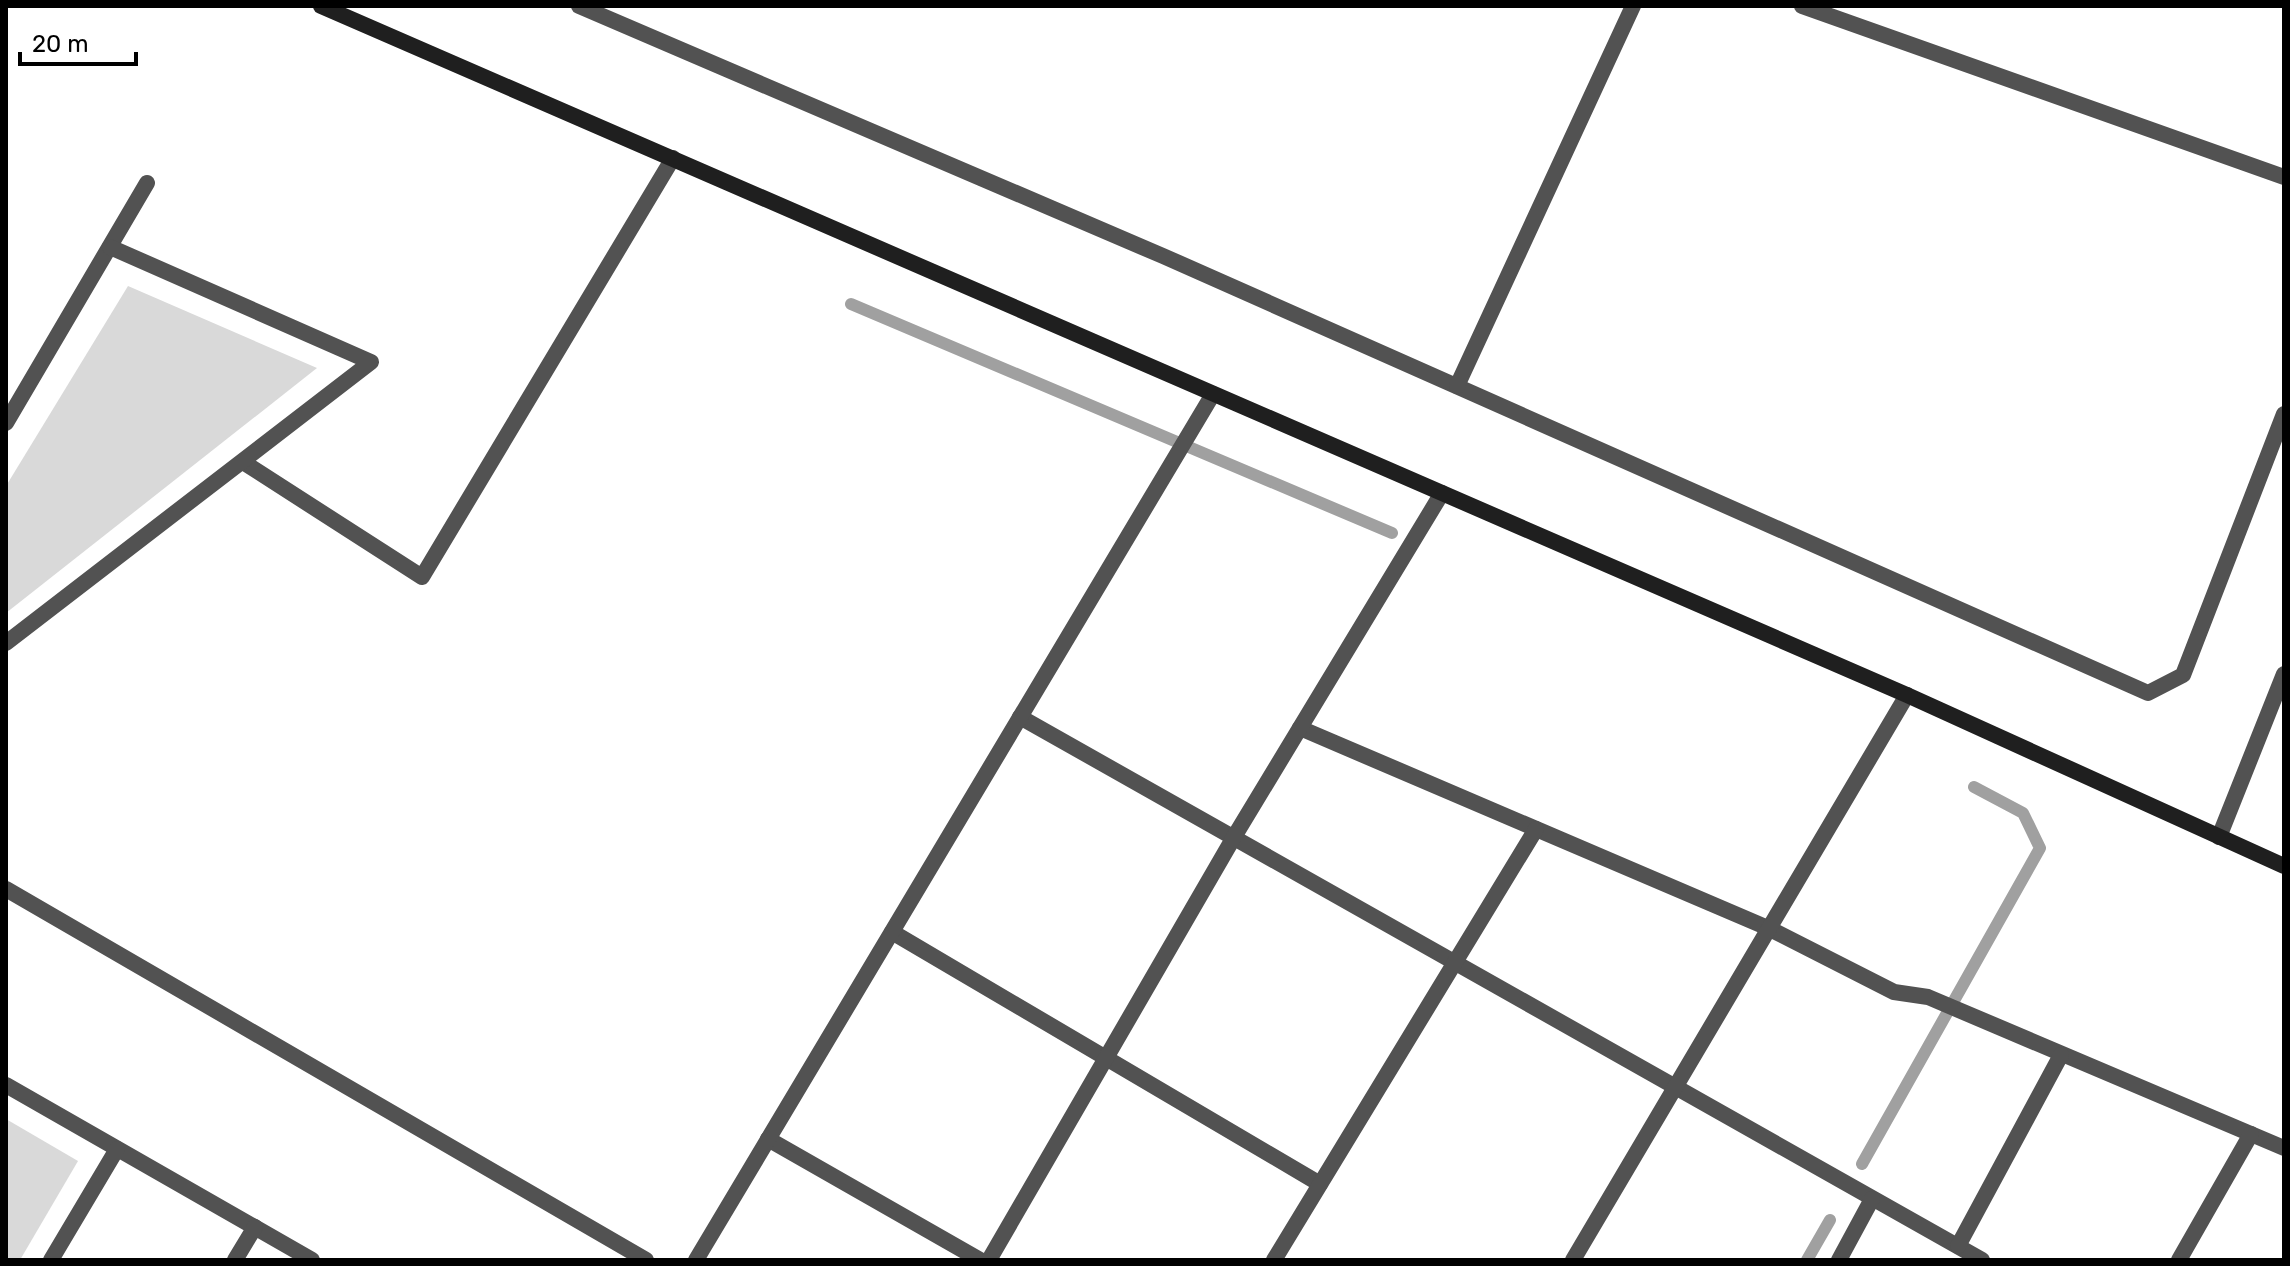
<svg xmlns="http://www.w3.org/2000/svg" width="2290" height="1266" font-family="Rubik,sans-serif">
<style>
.green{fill:#d9d9d9}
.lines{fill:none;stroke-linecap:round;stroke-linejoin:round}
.stream{stroke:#a0a0a0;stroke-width:12}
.lane{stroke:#525252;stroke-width:16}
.street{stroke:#525252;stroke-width:16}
.secondary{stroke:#1f1f1f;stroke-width:16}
</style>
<rect width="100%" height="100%" fill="#fff"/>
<g class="green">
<path d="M128,286l189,82 -311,245v-127z"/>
<path d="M6,1119l72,42 -58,99h-14z"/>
</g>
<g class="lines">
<g class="stream">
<path d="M851,304l541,229"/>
<path d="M1862,1164l178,-316 -17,-35 -49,-26"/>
<path d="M1807,1260l23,-40"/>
</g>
<g class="lane">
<path d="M579,6l584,250 985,437 35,-18 101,-261"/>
<path d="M1802,6l482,171"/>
<path d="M1457,386l176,-380"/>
</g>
<g class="street">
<path d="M6,423l141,-240"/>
<path d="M243,462l179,115 251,-419"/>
<path d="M6,643l365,-281 -261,-115"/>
<path d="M1020,717l962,543"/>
<path d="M1300,728l468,200 126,64 34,5 356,151"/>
<path d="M2219,837l65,-163"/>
<path d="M6,889l640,371"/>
<path d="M892,932l428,252"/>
<path d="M6,1085l306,175"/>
<path d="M768,1139l212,121"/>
<path d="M1958,1246l103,-191"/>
<path d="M51,1260l66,-111"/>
<path d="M235,1260l20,-33"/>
<path d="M696,1260l517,-866"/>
<path d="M989,1260l245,-423 208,-344"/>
<path d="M1274,1260l262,-431"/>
<path d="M1573,1260l334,-565"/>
<path d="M1839,1260l33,-61"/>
<path d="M2179,1260l72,-126"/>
</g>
<path class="secondary" d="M321,6l1586,689 377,171"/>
</g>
<rect width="2290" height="1266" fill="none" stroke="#000000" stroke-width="16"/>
<path d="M20 52v12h116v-12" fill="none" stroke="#000000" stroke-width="4"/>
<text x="32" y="52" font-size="24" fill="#000000" stroke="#ffffff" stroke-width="6" paint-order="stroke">20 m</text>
</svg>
